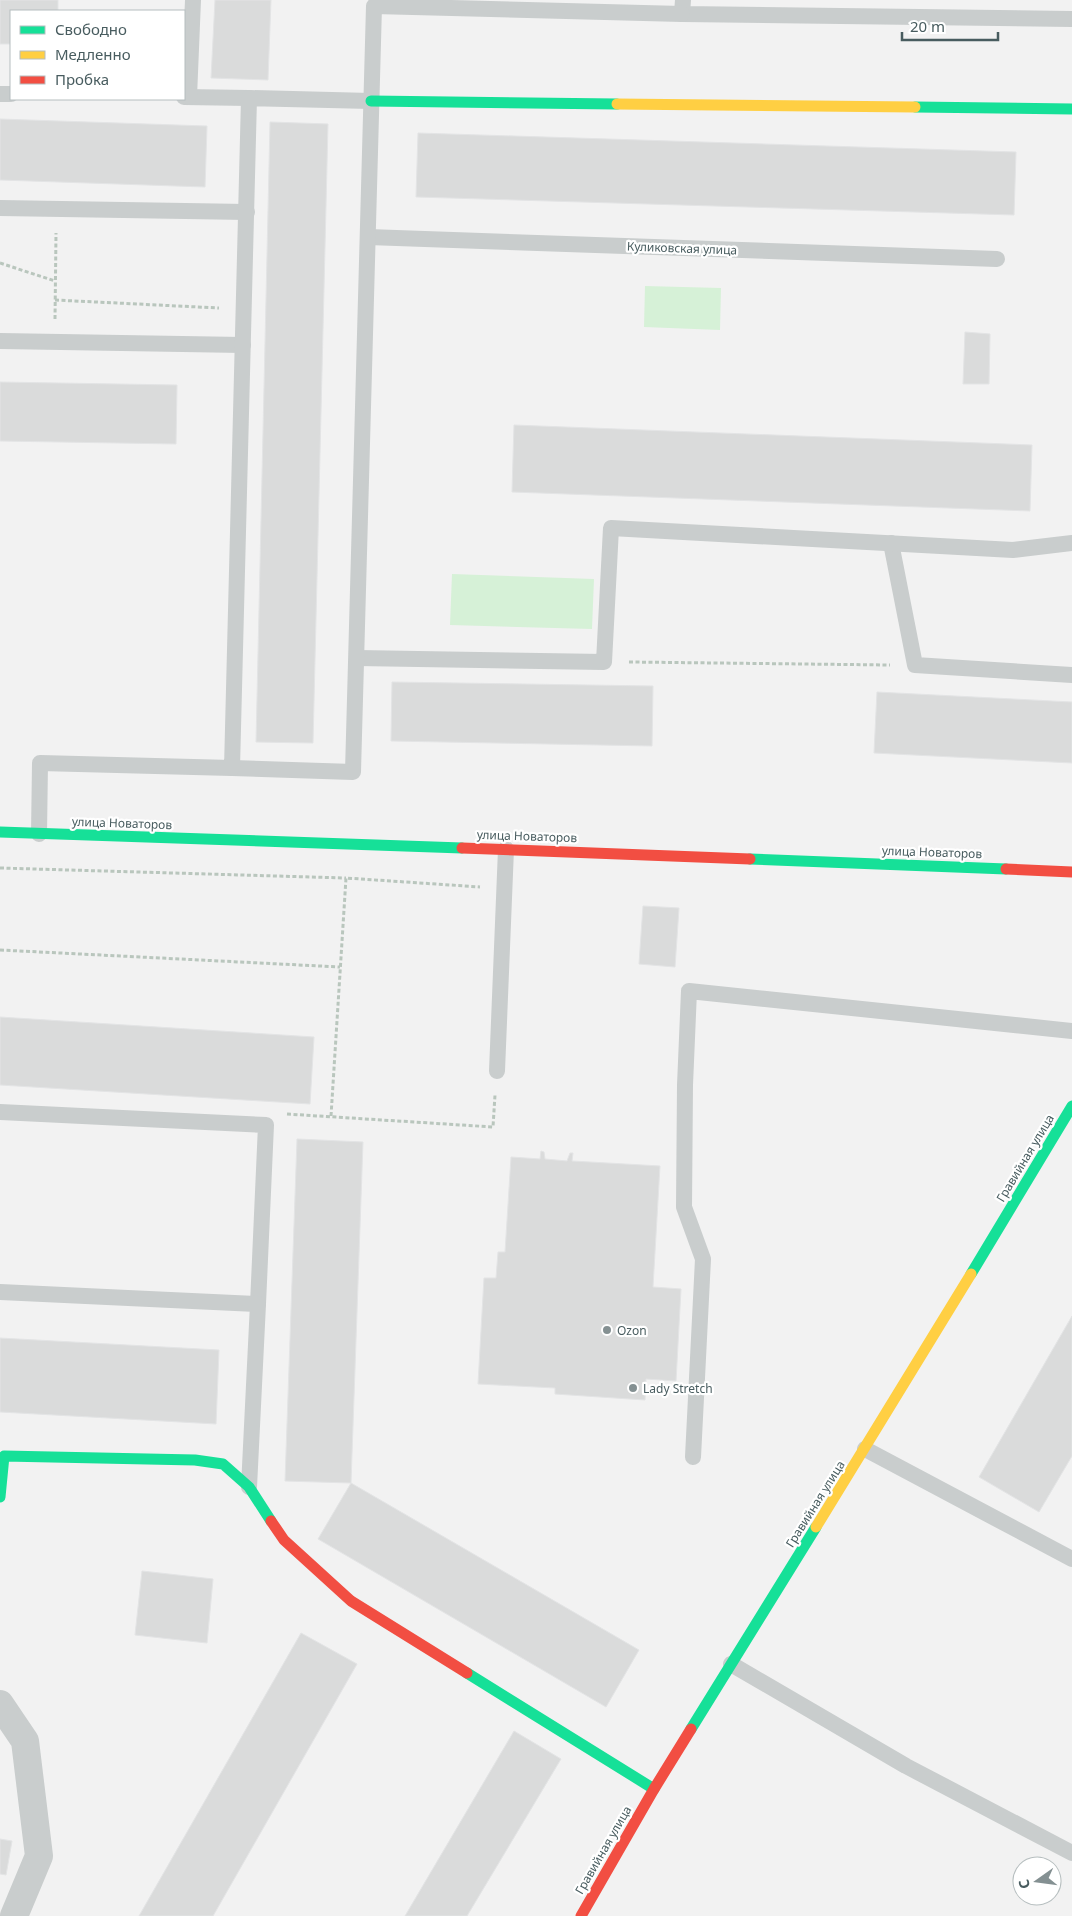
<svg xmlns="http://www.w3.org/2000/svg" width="1072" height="1916" font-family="'Noto Sans',sans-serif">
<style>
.green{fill:#d6f1d7}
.building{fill:#dadbdb;stroke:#e3e4e5}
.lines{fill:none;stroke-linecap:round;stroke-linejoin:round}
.path{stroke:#b9c6bd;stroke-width:3;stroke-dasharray:4 2.5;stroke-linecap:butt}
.lane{stroke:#c9cdcd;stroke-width:16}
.street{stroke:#c9cdcd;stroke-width:28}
.fast{stroke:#16e098;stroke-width:11}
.slow{stroke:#ffcf43;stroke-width:11}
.jam{stroke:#f24e42;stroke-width:11}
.poi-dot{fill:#849092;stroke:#fff;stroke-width:2}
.labels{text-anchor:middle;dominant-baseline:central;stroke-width:4.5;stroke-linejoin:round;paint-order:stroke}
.street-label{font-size:12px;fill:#485c5f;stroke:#fff}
.poi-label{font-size:12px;fill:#485c5f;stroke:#fff;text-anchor:start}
</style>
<rect width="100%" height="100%" fill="#f2f2f2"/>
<g class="green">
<path d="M645,286l76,2 -1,42 -76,-3z"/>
<path d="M452,574l142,5 -2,50 -142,-4z"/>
</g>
<g class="building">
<path d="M0,0h58v11h-47v33h-11z"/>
<path d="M215,0h56l-3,80 -57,-2z"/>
<path d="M0,119l207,7 -2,61 -205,-7z"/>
<path d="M270,122l58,2 -15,619 -57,-1z"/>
<path d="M418,133l598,19 -2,63 -598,-18z"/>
<path d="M965,332l25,2 -1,50h-26z"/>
<path d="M0,382l177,3 -1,59 -176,-3z"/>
<path d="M514,425l518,20 -2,66 -518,-19z"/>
<path d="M392,682l261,4 -1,60 -261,-5z"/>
<path d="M877,692l195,10v61l-198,-10z"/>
<path d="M643,906l36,2 -4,59 -36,-3z"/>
<path d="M0,1017l314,20 -4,67 -310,-19z"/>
<path d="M297,1139l66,3 -12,341 -66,-2z"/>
<path d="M541,1151l3,1 1,7 22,2 3,-8h3l-1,8 88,5 -7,121 28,2 -5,92 -30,-2 -1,21 -90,-6v-6l-77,-4 6,-106h12l2,-26h7l6,-95 29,2z"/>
<path d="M1072,1316v140l-33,56 -60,-35z"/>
<path d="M0,1338l219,12 -3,74 -216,-12z"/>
<path d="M351,1483l288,167 -33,57 -288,-168z"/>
<path d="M142,1571l71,8 -6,64 -72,-8z"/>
<path d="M301,1633l56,31 -144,252h-74z"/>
<path d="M514,1731l47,28 -94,157h-62z"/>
<path d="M0,1839l12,2 -6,34 -6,-1z"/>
</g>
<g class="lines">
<g class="path">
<path d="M0,263l55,18"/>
<path d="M55,300l164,8"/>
<path d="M55,319l1,-86"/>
<path d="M629,662l261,3"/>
<path d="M0,868l346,10"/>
<path d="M0,950l340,17"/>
<path d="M287,1114l206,13 2,-32"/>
<path d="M331,1116l15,-238 134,9"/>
</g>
<g class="lane">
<path d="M683,0l-1,14 390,5"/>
<path d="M0,94h11"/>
<path d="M184,97l65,1"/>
<path d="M189,97l4,-97"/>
<path d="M0,208l247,4"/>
<path d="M368,237l629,22"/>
<path d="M0,341l243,4"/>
<path d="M891,543l24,122 157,10"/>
<path d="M357,658l247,4 7,-134 402,22 59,-7"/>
<path d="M232,768l121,4 21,-766 308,8"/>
<path d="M39,834l1,-71 192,5 17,-670 122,3"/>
<path d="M497,1071l9,-222"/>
<path d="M0,1112l266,13 -8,179"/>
<path d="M0,1292l258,12 -9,183"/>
<path d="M865,1449l207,110"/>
<path d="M693,1457l10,-198 -19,-52 1,-122 4,-94 383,40"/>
<path d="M731,1664l175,102 166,87"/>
</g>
<path class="street" d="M0,1704l25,37 14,115 -25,60"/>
<g class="fast">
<path d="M371,101l246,3"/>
<path d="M915,107l157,2"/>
<path d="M0,832l462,16"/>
<path d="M750,859l256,10"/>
<path d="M971,1274l101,-168"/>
<path d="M0,1497l4,-41 191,4 28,4 26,23 22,34"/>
<path d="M467,1673l187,116"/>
<path d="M691,1729l125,-202"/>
</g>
<g class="slow">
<path d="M617,104l298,3"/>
<path d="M816,1527l155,-253"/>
</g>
<g class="jam">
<path d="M462,848l288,11"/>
<path d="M1006,869l66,3"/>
<path d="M271,1521l13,19 67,61 116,72"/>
<path d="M581,1916l73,-127 37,-60"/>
</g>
</g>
<g class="poi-dot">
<circle cx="607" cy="1330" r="5"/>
<circle cx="633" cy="1388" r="5"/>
</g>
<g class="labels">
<g class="street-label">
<text transform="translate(682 248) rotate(2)">Куликовская улица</text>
<text transform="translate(122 823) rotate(2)">улица Новаторов</text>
<text transform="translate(527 836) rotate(2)">улица Новаторов</text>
<text transform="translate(932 852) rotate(2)">улица Новаторов</text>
<text transform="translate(1025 1158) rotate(-59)">Гравийная улица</text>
<text transform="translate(815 1504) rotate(-58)">Гравийная улица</text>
<text transform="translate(603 1850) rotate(-60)">Гравийная улица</text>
</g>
<g class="poi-label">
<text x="617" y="1330">Ozon</text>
<text x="643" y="1388">Lady Stretch</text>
</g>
</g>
<rect x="10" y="10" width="175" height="90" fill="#ffffff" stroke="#b6bebf"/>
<rect x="20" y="26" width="25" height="8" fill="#16e098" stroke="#b6bebf"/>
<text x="55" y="35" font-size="15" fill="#485c5f">Свободно</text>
<rect x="20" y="51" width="25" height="8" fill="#ffcf43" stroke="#b6bebf"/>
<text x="55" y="60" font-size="15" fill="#485c5f">Медленно</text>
<rect x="20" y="76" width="25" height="8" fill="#f24e42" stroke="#b6bebf"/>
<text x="55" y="85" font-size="15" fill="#485c5f">Пробка</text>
<g transform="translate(1037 1881) rotate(256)"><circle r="24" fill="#ffffff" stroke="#b6bebf"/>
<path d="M0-4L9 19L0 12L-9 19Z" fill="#849092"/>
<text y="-8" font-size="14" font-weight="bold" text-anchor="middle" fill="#485c5f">С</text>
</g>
<path d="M902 32v8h96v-8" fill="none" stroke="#485c5f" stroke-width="2.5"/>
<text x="910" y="32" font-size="15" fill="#485c5f" stroke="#ffffff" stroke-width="4" paint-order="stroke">20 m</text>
</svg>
